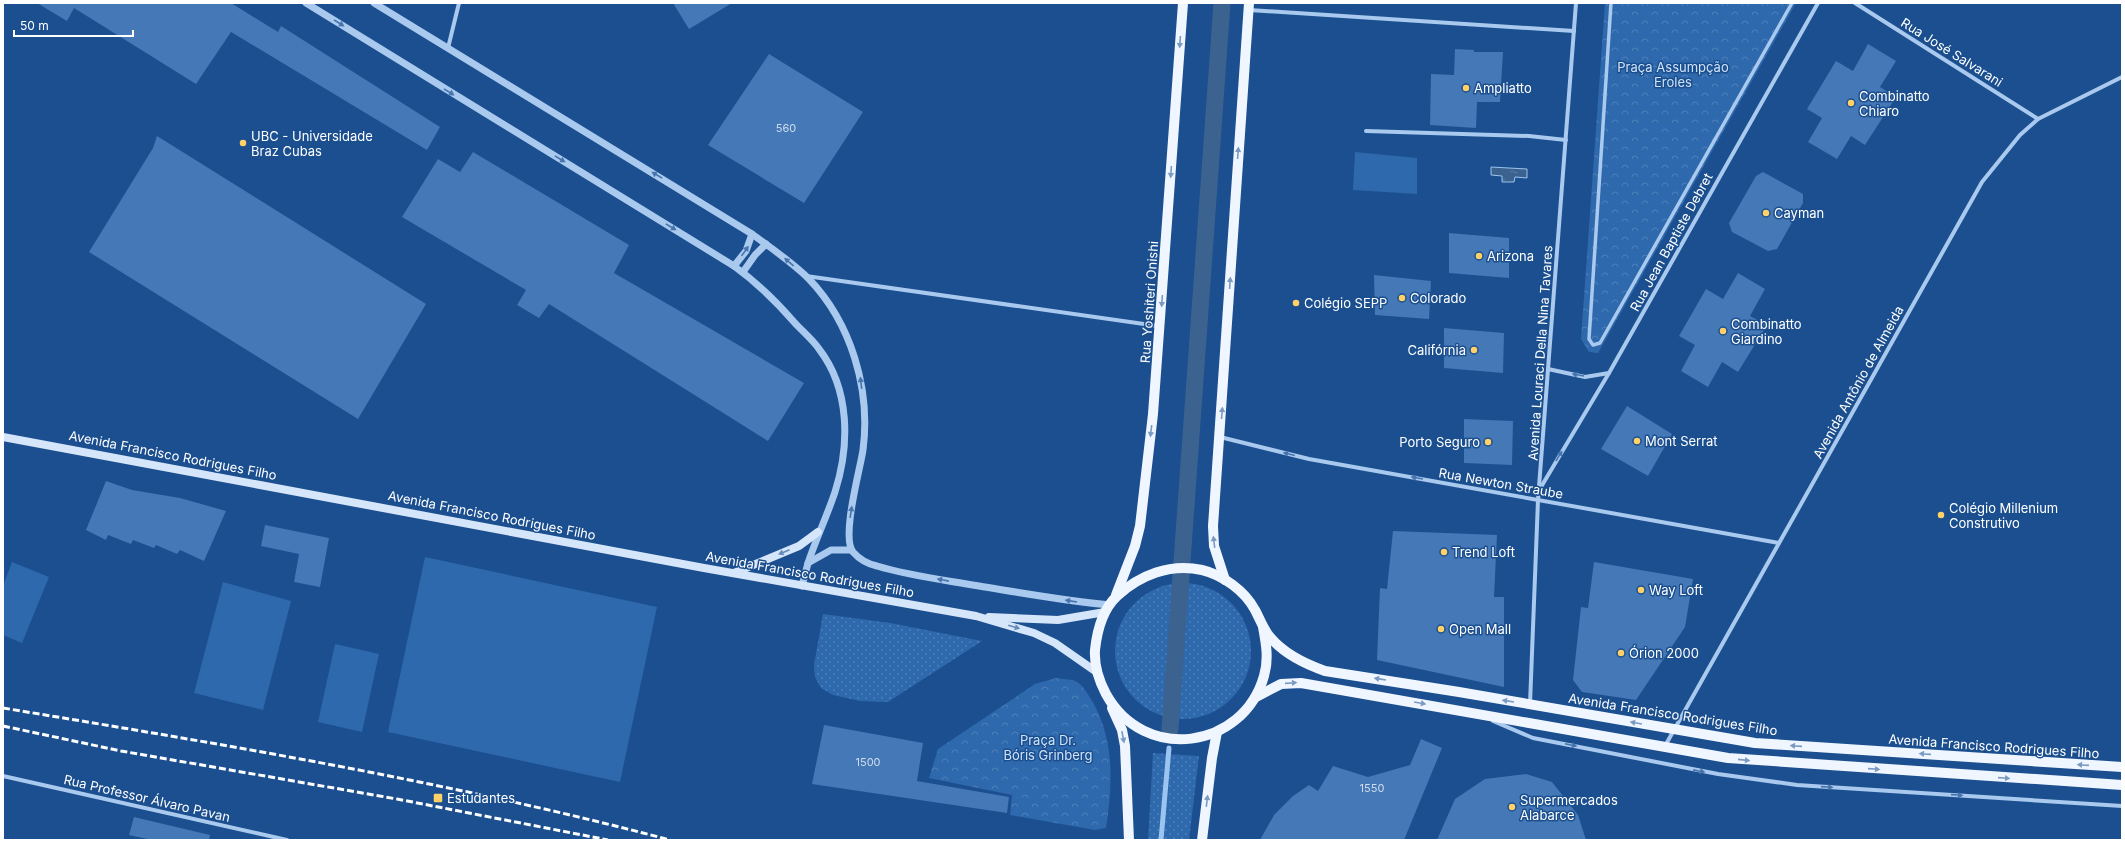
<svg xmlns="http://www.w3.org/2000/svg" width="2125" height="843" font-family="Inter,sans-serif">
<style>
.grass{fill:url(#grass-dots)}
.park{fill:url(#park-crowns)}
.pitch{fill:#2e69ad}
.water{fill:url(#water-ripples);stroke:#9cc4f0}
.lines{fill:none;stroke-linecap:round;stroke-linejoin:round}
.stream{stroke:#9cc4f0;stroke-width:5}
.canal{stroke:#3c6290;stroke-width:17}
.building{fill:#4478b7}
.pedestrian{stroke:#a9c9ee;stroke-width:3.5}
.minor{stroke:#a9c9ee;stroke-width:4}
.tertiary{stroke:#a9c9ee;stroke-width:7}
.secondary{stroke:#d6e6fa;stroke-width:8}
.primary{stroke:#f0f6ff;stroke-width:10}
.rail{stroke:#fff;stroke-width:3;stroke-dasharray:7 3;stroke-linecap:butt}
.oneway{fill:#4674ac}
.oneway2{fill:#7b9ac1}
.oneway3{fill:#668bba}
.poi-dot{fill:#ffd166;stroke:#1b4f8f;stroke-width:1.5}
.labels{text-anchor:middle;dominant-baseline:central;stroke-width:3;stroke-linejoin:round;paint-order:stroke}
.number-label{font-size:11px;fill:#d0dded}
.street-label{font-size:13px;fill:#fff;stroke:#1b4f8f}
.park-label{font-size:13px;fill:#cfe3fa;stroke:#1b4f8f}
.poi-label{font-size:13px;fill:#fff;stroke:#1b4f8f;text-anchor:start}
</style>
<defs>
<pattern id="grass-dots" width="8" height="8" patternUnits="userSpaceOnUse"><rect width="8" height="8" fill="#2e69ad"/><path d="M2 2h.1M6 6h.1" fill="none" stroke="#4d80b9" stroke-width="1.8" stroke-linecap="round"/></pattern>
<pattern id="park-crowns" width="20" height="18" patternUnits="userSpaceOnUse"><rect width="20" height="18" fill="#2e69ad"/><path d="M2 6a3 3 0 1 1 6 0M12 15a3 3 0 1 1 6 0" fill="none" stroke="#4d80b9"/></pattern>
<pattern id="water-ripples" width="26" height="14" patternUnits="userSpaceOnUse"><rect width="26" height="14" fill="#3c6290"/><path d="M2 4q2-2 4 0t4 0M15 11q2-2 4 0t4 0" fill="none" stroke="#597aa1"/></pattern>
</defs>
<rect width="100%" height="100%" fill="#1b4f8f"/>
<g class="grass">
<circle cx="1183" cy="651" r="68"/>
<path d="M823,614l67,9 92,18 -94,61 -28,-1 -27,-6 -12,-7 -6,-11 -1,-12z"/>
<path d="M1153,753l46,3 -10,84h-41z"/>
</g>
<g class="park">
<path d="M1605,3h191l-198,350 -9,-1 -8,-13z"/>
<path d="M1056,678c6,1 13,1 19,3 6,2 11,10 14,15 26,39 24,88 17,132l-11,2 -85,-15 2,-20 -83,-17 9,-29 97,-65z"/>
</g>
<g class="pitch">
<path d="M1355,152l62,6v36l-64,-4z"/>
<path d="M425,557l232,50 -37,175 -232,-50z"/>
<path d="M12,562l37,15 -27,66 -19,-8v-49z"/>
<path d="M223,582l68,19 -28,109 -69,-17z"/>
<path d="M335,644l44,10 -17,78 -44,-10z"/>
</g>
<path class="water" d="M1491,167l36,2v9l-12,-1 -1,5h-12v-6l-11,-1z"/>
<g class="lines">
<path class="stream" d="M1161,840l8,-92"/>
<path class="canal" d="M1170,729l52,-726"/>
</g>
<g class="building">
<path d="M37,3h194l47,29 3,-6 159,101 -13,23 -196,-118 -35,52 -122,-76 -7,13z"/>
<path d="M673,3h59l-43,26z"/>
<path d="M1868,44l28,17 -16,26 16,10 -31,48 -14,-9 -14,23 -29,-17 14,-24 -15,-9 29,-48 17,10z"/>
<path d="M1455,49l19,1v2h29l-3,50h-23l-1,26 -46,-3 1,-51 23,1z"/>
<path d="M769,54l94,58 -59,91 -96,-58z"/>
<path d="M157,136l269,168 -68,115 -269,-167 64,-104z"/>
<path d="M473,152l156,93 -15,28 190,110 -36,58 -219,-137 -10,14 -22,-13 9,-15 -124,-73 36,-58 22,13z"/>
<path d="M1763,172l40,22v9l-26,46 -9,2 -36,-19 -3,-9 27,-47z"/>
<path d="M1449,233l60,5v40l-60,-5z"/>
<path d="M1738,273l27,16 -15,27 17,9 -29,47 -16,-10 -14,25 -27,-16 14,-26 -16,-9 27,-47 17,10z"/>
<path d="M1374,275l57,6 -2,38 -54,-4z"/>
<path d="M1444,328l60,5 -1,40 -59,-5z"/>
<path d="M1627,406l45,28 -24,42 -47,-27z"/>
<path d="M1464,419l49,2 -1,44 -48,-2z"/>
<path d="M106,481l26,9 48,8 46,13 -22,50 -24,-11 -3,4 -21,-9 -2,3 -21,-8 -2,4 -23,-9 -2,5 -20,-10z"/>
<path d="M265,525l64,13 -9,49 -26,-5 5,-28 -38,-8z"/>
<path d="M1393,531l104,4 -3,62h10v90l-127,-27 3,-72 7,1z"/>
<path d="M1594,562l99,17 -8,48 -49,73 -54,-8 -9,-12 8,-73 7,1z"/>
<path d="M824,725l99,18 -6,38 92,16 -2,16 -195,-29z"/>
<path d="M1421,739l21,9 -38,92h-144l14,-25 19,-19 16,-11 9,6 15,-25 35,11 42,-12z"/>
<path d="M1526,774l26,8 26,33 8,25h-149l18,-41 30,-20z"/>
<path d="M134,817l76,18 -1,5h-57l-23,-5z"/>
</g>
<g class="lines">
<path class="pedestrian" d="M1611,3l-22,336 4,6 7,-2 192,-340"/>
<g class="minor">
<path d="M1855,3l183,116"/>
<path d="M1249,10l325,21"/>
<path d="M448,48l11,-45"/>
<path d="M1366,131l163,5 37,4"/>
<path d="M806,276l352,50"/>
<path d="M1548,369l37,8 24,-4"/>
<path d="M1220,437l89,22 470,84"/>
<path d="M1541,487l68,-114 209,-370"/>
<path d="M1530,704l8,-204 38,-497"/>
<path d="M1493,721l40,17 185,36 79,11 325,21"/>
<path d="M1665,746l317,-564 38,-47 18,-16 84,-42"/>
<path d="M3,776l284,64"/>
</g>
<g class="tertiary">
<path d="M306,3l428,263c22,16 42,35 60,56 8,9 18,17 25,27 31,40 31,96 16,143 -8,24 -19,47 -27,71"/>
<path d="M374,3l378,231c19,14 40,28 57,45 42,44 62,110 54,171 -3,20 -22,87 -10,102 6,7 15,12 24,14 33,10 68,14 102,20 43,7 87,15 131,19"/>
<path d="M734,266l12,-15 6,-17"/>
<path d="M743,272l12,-17 11,-11"/>
<path d="M802,586l6,-23 23,-13h20"/>
</g>
<g class="secondary">
<path d="M3,437l701,131 272,48 58,17 21,10 43,30"/>
<path d="M734,573l65,-27 19,-14"/>
<path d="M989,617l69,3 47,-8"/>
</g>
<g class="primary">
<path d="M1225,580l-11,-34 -1,-20 36,-523"/>
<path d="M1116,595l19,-49 5,-20 13,-112 30,-411"/>
<path d="M1263,627c3,16 6,32 1,49 -21,74 -120,87 -158,18 -7,-13 -12,-28 -11,-44 2,-19 7,-40 22,-54 23,-21 53,-33 85,-26 21,5 43,21 53,40 5,9 8,19 15,27 14,17 35,27 55,34l134,21 296,51 367,24"/>
<path d="M1256,697l25,-13 20,-1 427,75 394,27"/>
<path d="M1112,708l10,22 3,16 4,94"/>
<path d="M1202,840l10,-82 5,-26"/>
</g>
<g class="rail">
<path d="M3,708c224,37 448,74 667,132"/>
<path d="M3,726l118,25 276,48 211,41"/>
</g>
</g>
<defs><path id="oneway-solid" d="M-6-.8H1V-3.2L6.5 0L1 3.2V.8H-6Z"/></defs>
<g class="oneway">
<use href="#oneway-solid" transform="translate(339 23) rotate(32)"/>
<use href="#oneway-solid" transform="translate(449 92) rotate(32)"/>
<use href="#oneway-solid" transform="translate(560 159) rotate(31)"/>
<use href="#oneway-solid" transform="translate(657 175) rotate(-149)"/>
<use href="#oneway-solid" transform="translate(671 227) rotate(31)"/>
<use href="#oneway-solid" transform="translate(745 251) rotate(-55)"/>
<use href="#oneway-solid" transform="translate(789 262) rotate(-140)"/>
<use href="#oneway-solid" transform="translate(1578 375) rotate(-170)"/>
<use href="#oneway-solid" transform="translate(861 383) rotate(-97)"/>
<use href="#oneway-solid" transform="translate(1289 454) rotate(-166)"/>
<use href="#oneway-solid" transform="translate(1559 456) rotate(-59)"/>
<use href="#oneway-solid" transform="translate(1417 478) rotate(-170)"/>
<use href="#oneway-solid" transform="translate(851 512) rotate(-81)"/>
<use href="#oneway-solid" transform="translate(943 580) rotate(-169)"/>
<use href="#oneway-solid" transform="translate(1071 601) rotate(-171)"/>
<use href="#oneway-solid" transform="translate(1571 745) rotate(12)"/>
<use href="#oneway-solid" transform="translate(1699 771) rotate(11)"/>
<use href="#oneway-solid" transform="translate(1827 787) rotate(4)"/>
<use href="#oneway-solid" transform="translate(1957 795) rotate(4)"/>
</g>
<g class="oneway2">
<use href="#oneway-solid" transform="translate(1180 42) rotate(94)"/>
<use href="#oneway-solid" transform="translate(1238 153) rotate(-86)"/>
<use href="#oneway-solid" transform="translate(1171 172) rotate(94)"/>
<use href="#oneway-solid" transform="translate(1230 283) rotate(-86)"/>
<use href="#oneway-solid" transform="translate(1162 301) rotate(94)"/>
<use href="#oneway-solid" transform="translate(1222 413) rotate(-86)"/>
<use href="#oneway-solid" transform="translate(1151 431) rotate(97)"/>
<use href="#oneway-solid" transform="translate(1214 542) rotate(-97)"/>
<use href="#oneway-solid" transform="translate(1380 679) rotate(-171)"/>
<use href="#oneway-solid" transform="translate(1291 683) rotate(-4)"/>
<use href="#oneway-solid" transform="translate(1508 701) rotate(-171)"/>
<use href="#oneway-solid" transform="translate(1420 703) rotate(10)"/>
<use href="#oneway-solid" transform="translate(1636 723) rotate(-170)"/>
<use href="#oneway-solid" transform="translate(1123 737) rotate(79)"/>
<use href="#oneway-solid" transform="translate(1796 746) rotate(-176)"/>
<use href="#oneway-solid" transform="translate(1925 754) rotate(-176)"/>
<use href="#oneway-solid" transform="translate(1744 760) rotate(6)"/>
<use href="#oneway-solid" transform="translate(2083 765) rotate(-176)"/>
<use href="#oneway-solid" transform="translate(1874 769) rotate(4)"/>
<use href="#oneway-solid" transform="translate(2004 778) rotate(4)"/>
<use href="#oneway-solid" transform="translate(1207 801) rotate(-83)"/>
</g>
<g class="oneway3">
<use href="#oneway-solid" transform="translate(784 552) rotate(157)"/>
<use href="#oneway-solid" transform="translate(1014 627) rotate(16)"/>
</g>
<g class="poi-dot">
<circle cx="1466" cy="88" r="4"/>
<circle cx="1851" cy="103" r="4"/>
<circle cx="243" cy="143" r="4"/>
<circle cx="1766" cy="213" r="4"/>
<circle cx="1479" cy="256" r="4"/>
<circle cx="1402" cy="298" r="4"/>
<circle cx="1296" cy="303" r="4"/>
<circle cx="1723" cy="331" r="4"/>
<circle cx="1474" cy="350" r="4"/>
<circle cx="1637" cy="441" r="4"/>
<circle cx="1488" cy="442" r="4"/>
<circle cx="1941" cy="515" r="4"/>
<circle cx="1444" cy="552" r="4"/>
<circle cx="1641" cy="590" r="4"/>
<circle cx="1441" cy="629" r="4"/>
<circle cx="1621" cy="653" r="4"/>
<rect x="433" y="793" width="10" height="10" rx="2"/>
<circle cx="1512" cy="807" r="4"/>
</g>
<g class="labels">
<g class="number-label">
<text x="786" y="128">560</text>
<text x="868" y="762">1500</text>
<text x="1372" y="788">1550</text>
</g>
<g class="street-label">
<text transform="translate(1952 52) rotate(32)">Rua José Salvarani</text>
<text transform="translate(1671 242) rotate(-61)">Rua Jean Baptiste Debret</text>
<text transform="translate(1149 302) rotate(-86)">Rua Yoshiteri Onishi</text>
<text transform="translate(1540 353) rotate(-86)">Avenida Louraci Della Nina Tavares</text>
<text transform="translate(1858 382) rotate(-61)">Avenida Antônio de Almeida</text>
<text transform="translate(173 455) rotate(11)">Avenida Francisco Rodrigues Filho</text>
<text transform="translate(1501 483) rotate(10)">Rua Newton Straube</text>
<text transform="translate(492 515) rotate(11)">Avenida Francisco Rodrigues Filho</text>
<text transform="translate(810 574) rotate(10)">Avenida Francisco Rodrigues Filho</text>
<text transform="translate(1673 714) rotate(9)">Avenida Francisco Rodrigues Filho</text>
<text transform="translate(1994 746) rotate(4)">Avenida Francisco Rodrigues Filho</text>
<text transform="translate(147 798) rotate(13)">Rua Professor Álvaro Pavan</text>
</g>
<g class="park-label">
<text x="1673" y="67">Praça Assumpção<tspan x="1673" dy="15">Eroles</tspan></text>
<text x="1048" y="740">Praça Dr.<tspan x="1048" dy="15">Bóris Grinberg</tspan></text>
</g>
<g class="poi-label">
<text x="1474" y="88">Ampliatto</text>
<text x="1859" y="96">Combinatto<tspan x="1859" dy="15">Chiaro</tspan></text>
<text x="251" y="136">UBC - Universidade<tspan x="251" dy="15">Braz Cubas</tspan></text>
<text x="1774" y="213">Cayman</text>
<text x="1487" y="256">Arizona</text>
<text x="1410" y="298">Colorado</text>
<text x="1304" y="303">Colégio SEPP</text>
<text x="1731" y="324">Combinatto<tspan x="1731" dy="15">Giardino</tspan></text>
<text x="1466" y="350" text-anchor="end">Califórnia</text>
<text x="1645" y="441">Mont Serrat</text>
<text x="1480" y="442" text-anchor="end">Porto Seguro</text>
<text x="1949" y="508">Colégio Millenium<tspan x="1949" dy="15">Construtivo</tspan></text>
<text x="1452" y="552">Trend Loft</text>
<text x="1649" y="590">Way Loft</text>
<text x="1449" y="629">Open Mall</text>
<text x="1629" y="653">Órion 2000</text>
<text x="447" y="798">Estudantes</text>
<text x="1520" y="800">Supermercados<tspan x="1520" dy="15">Alabarce</tspan></text>
</g>
</g>
<rect width="2125" height="843" fill="none" stroke="#ffffff" stroke-width="8"/>
<path d="M14 30v6h119v-6" fill="none" stroke="#ffffff" stroke-width="2"/>
<text x="20" y="30" font-size="12" fill="#ffffff" stroke="#1b4f8f" stroke-width="3" paint-order="stroke">50 m</text>
</svg>
